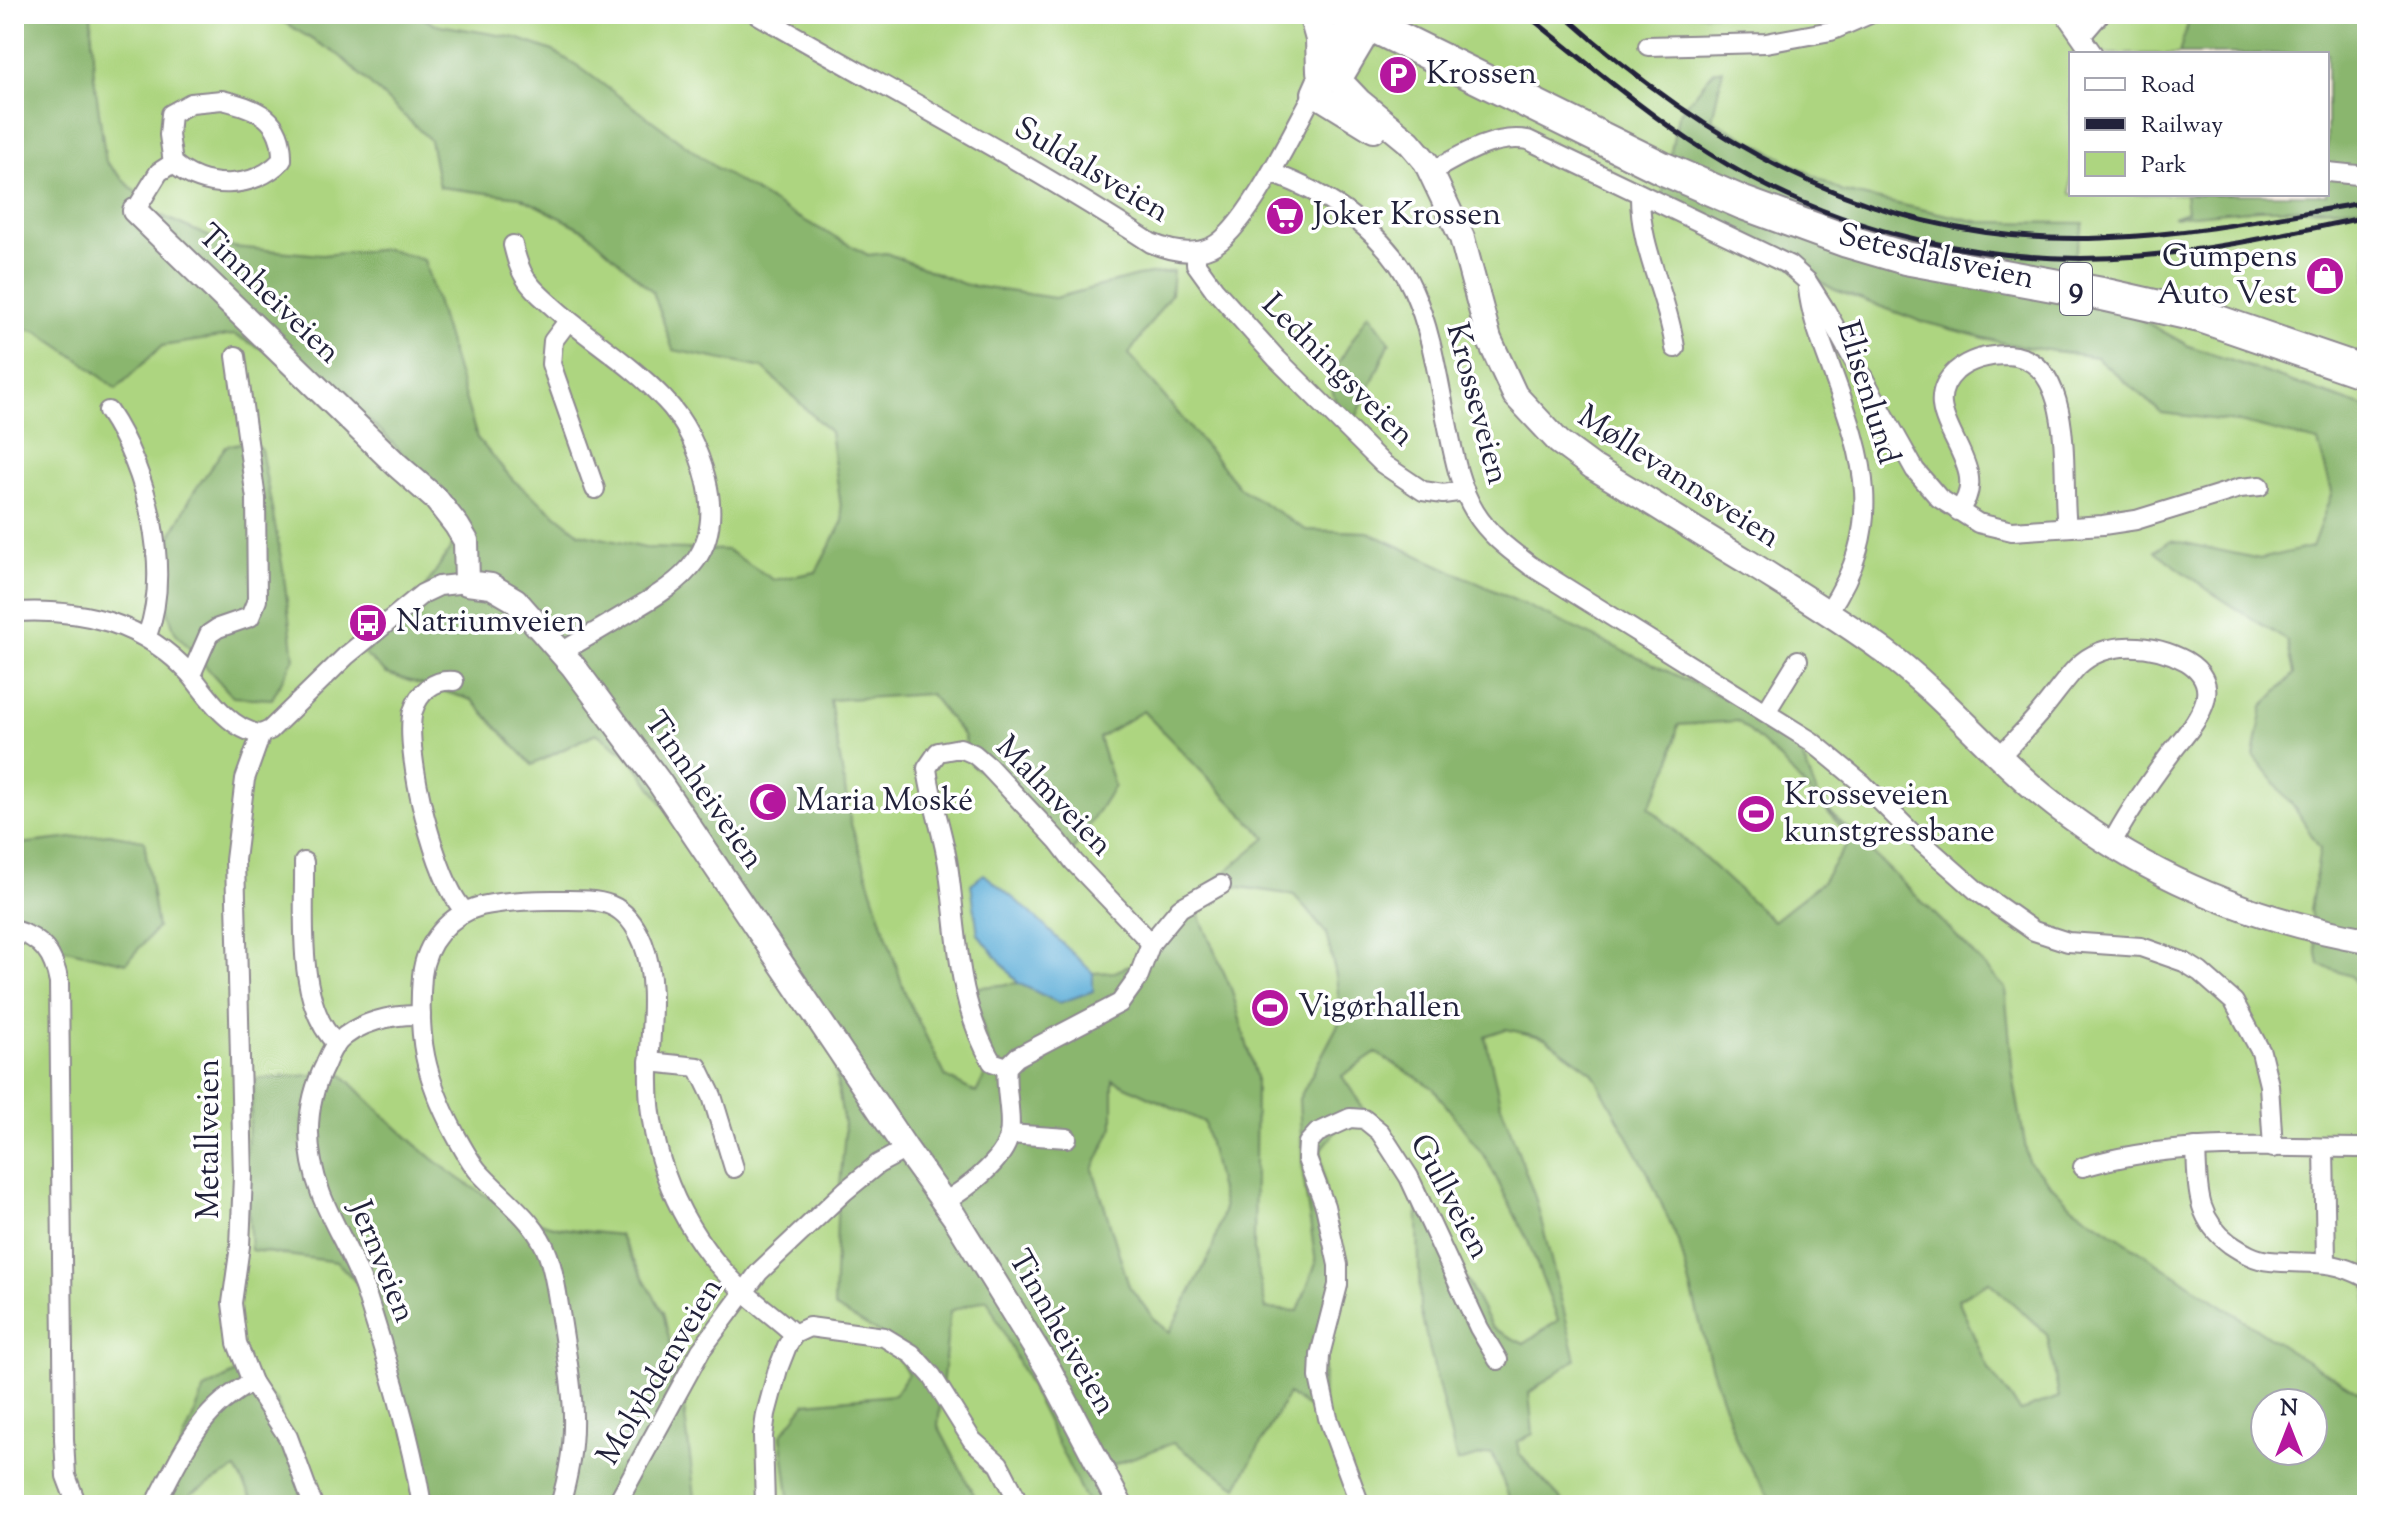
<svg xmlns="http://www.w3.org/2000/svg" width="2381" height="1519" font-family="'Sorts Mill Goudy',serif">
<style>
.green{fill:#add580;stroke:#687c5e;stroke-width:2;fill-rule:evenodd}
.forest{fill:#8ab66e;stroke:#566c54;stroke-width:2;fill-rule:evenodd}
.water{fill:#5daed8;stroke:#40688a;stroke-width:2}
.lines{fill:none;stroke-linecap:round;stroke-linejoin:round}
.street-casing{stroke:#8e8990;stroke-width:22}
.secondary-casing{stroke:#8e8990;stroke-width:28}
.highway-casing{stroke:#8e8990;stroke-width:36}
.street{stroke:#fff;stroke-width:18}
.secondary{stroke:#fff;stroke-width:24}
.highway{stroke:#fff;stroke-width:32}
.rail{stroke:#22223b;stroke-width:5}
.labels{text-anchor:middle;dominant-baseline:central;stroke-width:7;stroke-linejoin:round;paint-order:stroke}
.shield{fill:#fff;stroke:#646476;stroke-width:2}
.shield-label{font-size:30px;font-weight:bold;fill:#22223b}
.poi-label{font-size:32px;fill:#22223b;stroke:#fff;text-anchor:start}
.street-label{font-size:32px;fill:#22223b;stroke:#fff}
</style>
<rect width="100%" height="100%" fill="#fff"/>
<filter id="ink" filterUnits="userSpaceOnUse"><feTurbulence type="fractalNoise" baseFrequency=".0125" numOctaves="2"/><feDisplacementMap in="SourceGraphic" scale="16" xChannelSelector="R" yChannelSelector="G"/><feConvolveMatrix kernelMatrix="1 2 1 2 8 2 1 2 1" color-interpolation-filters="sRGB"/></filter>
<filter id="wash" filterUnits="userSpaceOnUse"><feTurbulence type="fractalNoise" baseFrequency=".006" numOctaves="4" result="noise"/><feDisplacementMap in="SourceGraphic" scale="32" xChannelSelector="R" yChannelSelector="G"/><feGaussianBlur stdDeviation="1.8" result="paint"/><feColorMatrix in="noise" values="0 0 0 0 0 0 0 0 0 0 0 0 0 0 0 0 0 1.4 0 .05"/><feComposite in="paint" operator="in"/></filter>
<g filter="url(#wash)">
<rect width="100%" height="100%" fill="#fbf0e4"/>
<path class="green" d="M14,14h2353v1491h-2353zM2071,54h256v140h-256zM2265,1403h48v48h-48z"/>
<g class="forest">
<path d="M14,14h77l3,62 12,86 51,52 76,33 89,8 65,-6 37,11 53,178 36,42 66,53 66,15 82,2 47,30 42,-8 27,-51 -13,-89 -67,-64 -90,-18 -20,-58 -67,-61 -66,-34 -81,-10 -9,-47 -90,-84 -70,-42h146l18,10 82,14 37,13 25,15 140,103 76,46 74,40 18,-2 80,32 89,13 82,-22 36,-5 -2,23 -42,60 111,134 66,42 62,2 394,183 39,38 19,49 127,124 58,62 8,87 15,86 44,45 214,142 81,49v108h-593l-34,-55 -28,-81 -32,-123 -32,-73 -56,-101 -47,-34 -39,-9 -21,7 15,66 36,98 40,159 -47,34 4,41 -16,8 2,12 47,51h-54l-20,-52 -35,9 -37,-152 -3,-126 75,144 32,16 34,-24 -31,-81 -40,-79 -54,-72 -57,-35 -34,23 24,36 -25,13 -20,25 4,44 17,96 -18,60 -1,67 -35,-23 -51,93 -64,-44 -63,23 6,39h-28l-101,-206 -37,12 -12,115 41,79h-181l-9,-9 -8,-61 25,-32 88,-8 14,-21 -24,-38 -50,-29 3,-89 8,-87 -13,-79 -200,-293 -36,-26 -64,32 -60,-65 -85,-26 -23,-20 58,-62 38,-58 -19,-40 -60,-63 -69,-58 -78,-38 -72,11 -46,43 -32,-26 -46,-31 -24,-6zM930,694l33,41 9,30 47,34 51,56 44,-69 -15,-48 44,-27 123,127 -54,45 82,12 32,38 10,43 5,43 -42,80 4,75 13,89 -18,48 -32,-2 -12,-57 2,-175 -24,-86 -36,-83 -25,9 -17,37 -39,18 -22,1v18l-34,12 -41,-20 -46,5 20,73 -16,32 -30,-16 -40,-81 -55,-172 -21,-124zM1738,721l40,36 73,81 -29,44 -49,39 -124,-114 21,-42 8,-40zM1113,1080l91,42 20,86 -13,45 -42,80 -14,-13 -26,-34 -36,-117 20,-42zM1989,1282l58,52 12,63 -38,14 -33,-42 -30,-70zM2265,1403h48v48h-48z"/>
<path d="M2190,14h177v194l-108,1 -86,8 14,-5 -2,-18h142v-140h-148z"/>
<path d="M1723,69l-11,50 131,73 137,30 104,1 -10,34 39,47 76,42 178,62v593l-16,-25 -32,-11 -9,-55 10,-61 -24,-39 -42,-54 9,-49 31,-33 -7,-33 -76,-49 -56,-41 16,-11 89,19 52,-12 20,-55 -14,-50 -74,-19 -82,-10 -66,-56 -89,-13 -87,-23 -85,-31 -78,-42 -96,-46 17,-87 36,-44z"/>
<path d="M1369,313l21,29 -35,78v7l-16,-13 -10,-36z"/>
<path d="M249,441l12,8 22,120 11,89 -22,41 -39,-2 -58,-65 -21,-63 39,-76 33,-47z"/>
<path d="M108,834l36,6 13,88 -31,35 -73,-17 -39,-17v-82l5,-3z"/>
<path d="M341,1073c61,61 122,122 205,151 22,7 50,8 73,11l44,77 20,88 13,105h-268l-65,-216 -26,-27 -86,-12 -6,-89 10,-82z"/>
<path d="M239,1371l37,29 36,105h-56l-20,-36 -45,25 -2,11h-51l32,-33 35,-83z"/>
</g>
<path class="water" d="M984,874l46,38 63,61v18l-34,12 -41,-20 -40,-49 -7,-50z"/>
</g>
<g filter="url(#ink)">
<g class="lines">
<defs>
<g id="street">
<path d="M757,14c131,76 267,146 394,229 19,8 40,13 60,4 35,-16 83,-118 103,-154l10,-4"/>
<path d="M2065,14l28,40"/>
<path d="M2082,35l18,-21"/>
<path d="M1648,46l118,-3 65,-12 39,-17"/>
<path d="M222,100c36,8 61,19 60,60 -28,30 -78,31 -109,3l-4,-28 2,-21 20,-11z"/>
<path d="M2328,172l39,4"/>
<path d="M1271,173c56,19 118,62 142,117 17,38 24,82 32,123 7,32 12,70 30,99 14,23 35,38 56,54l280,175 52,43 54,54 60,53 57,40 34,11 73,5 43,15 16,10 34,30 27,50 8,33 4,63"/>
<path d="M1429,173c30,-17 64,-39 99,-33l261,125 18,16 19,30 89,159 24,28 39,25 34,8 91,-6 33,-5 104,-32 20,-2"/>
<path d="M1640,194c-1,54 28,102 35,154"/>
<path d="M135,211l24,-39 14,-9"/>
<path d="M513,245c3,12 6,24 13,34 6,10 16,18 25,26 36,33 79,58 113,94 21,21 35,52 42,80 18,72 -20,101 -77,133 -23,14 -45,27 -68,40"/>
<path d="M1196,252v12l18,25 62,69 107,106 40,27 20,3 22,-3"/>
<path d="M1808,288c3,29 14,55 24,83 33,90 54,154 -4,241"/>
<path d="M568,321l-15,20 -2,23 44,125"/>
<path d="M108,411c39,57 64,158 39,225"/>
<path d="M1958,511c42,-47 -50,-96 -2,-140 14,-12 34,-16 52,-16 71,4 52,126 59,171"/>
<path d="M14,612c69,-4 130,11 177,63l18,-41 9,-6 32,-11 7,-17 -1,-101 -20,-143"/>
<path d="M191,675c17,22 40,56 70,59"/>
<path d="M454,681c-20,-2 -35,11 -41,30 -10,38 23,174 52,200"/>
<path d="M1766,712l32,-52"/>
<path d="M2000,756c13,-14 26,-27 38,-41 13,-15 25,-33 39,-48 28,-28 76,-24 109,-6 15,9 24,22 19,40 -6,20 -21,35 -34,52 -21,28 -44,60 -60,92"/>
<path d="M304,862c1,53 -9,142 33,182"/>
<path d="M14,930c28,8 40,25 45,53l5,456 2,37 11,29"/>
<path d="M421,1015c-28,-1 -64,7 -84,28 -6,6 -9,15 -12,22 -21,41 -20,86 -4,129 13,34 34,64 45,99 22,70 44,140 56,212"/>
<path d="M649,1062l49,5 14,29 22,72"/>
<path d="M1007,1067l-15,-5c-36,-61 -34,-129 -44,-197 -5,-33 -17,-64 -21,-97l11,-16 22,-4 14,6 14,12 70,75 16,21 77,81"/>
<path d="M1009,1134l58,4"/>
<path d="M2196,1148c2,40 -1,70 34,96 12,8 25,16 40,17 40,4 57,-4 97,17"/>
<path d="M2324,1148l2,114"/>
<path d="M2083,1167c92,-28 189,-19 284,-19"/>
<path d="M944,1202c21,-12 60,-41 65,-66 4,-23 -5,-46 -2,-69l10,-10 103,-54 18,-25 13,-35 29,-35 41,-23"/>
<path d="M155,1505c27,-51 43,-95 97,-123"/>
<path d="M313,1505l-25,-68 -36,-55 -15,-39 -5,-40 8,-57 3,-70 -8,-316 10,-81 16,-45 9,-4 76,-74 76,-62 17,-8 28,-3"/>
<path d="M560,1505c21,-72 13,-108 2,-180 -4,-23 -6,-48 -14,-70 -12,-35 -46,-57 -70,-84 -9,-11 -17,-26 -24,-39 -29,-55 -37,-94 -32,-156 3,-33 28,-62 59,-70 24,-5 48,-6 72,-6 43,0 71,-4 90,43 15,38 7,89 6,129 -2,79 30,156 86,211 18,19 40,33 59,51"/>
<path d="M616,1505l85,-155 58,-78 86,-81 33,-27 28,-15"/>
<path d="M765,1505l-2,-69 3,-22 12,-45 9,-23 7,-12 15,-7 75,10 28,17 20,22 40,64 27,24 21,41"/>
<path d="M1360,1505l-32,-87 -9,-41 1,-22 18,-70v-20l-13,-59 -18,-47 1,-16 9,-10 33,-15 14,1 16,13 29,45 70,151 19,32"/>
</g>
<g id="secondary">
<path d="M1357,14l-23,34 -20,45 60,37"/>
<path d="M1369,14l-1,17 -29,49 20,21 50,41 17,20 36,76 27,101 26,56 44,47 34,25c52,31 103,64 155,95 46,29 93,57 136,89 57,42 102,98 157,143 95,78 205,125 326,146"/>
<path d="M135,211l262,254 39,34 21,27 9,15 1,42 24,3 24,14 58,66 86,116 247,367 48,67 95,154 71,135"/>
</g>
<g id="highway">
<path d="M1315,14l7,25 1,32"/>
<path d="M1349,14l313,154 81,35 104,38 58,17 197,36 102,23 163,56"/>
</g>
</defs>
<use href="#street" class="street-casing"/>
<use href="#secondary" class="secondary-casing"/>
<use href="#highway" class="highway-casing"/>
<use href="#street" class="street"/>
<use href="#secondary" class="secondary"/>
<use href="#highway" class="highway"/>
<g class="rail">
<path d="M1526,14c60,48 118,98 184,140 127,80 281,114 430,102 76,-6 152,-24 227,-39"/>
<path d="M1563,14c155,139 324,233 540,224 88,-3 176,-21 264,-36"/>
</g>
</g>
</g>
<defs>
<symbol id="parking-disc" viewBox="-11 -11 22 22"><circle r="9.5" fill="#b5179e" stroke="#fff"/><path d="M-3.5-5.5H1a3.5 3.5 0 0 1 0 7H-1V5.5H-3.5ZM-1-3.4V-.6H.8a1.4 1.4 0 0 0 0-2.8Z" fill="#fff"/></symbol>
<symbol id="supermarket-disc" viewBox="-11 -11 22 22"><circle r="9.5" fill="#b5179e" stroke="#fff"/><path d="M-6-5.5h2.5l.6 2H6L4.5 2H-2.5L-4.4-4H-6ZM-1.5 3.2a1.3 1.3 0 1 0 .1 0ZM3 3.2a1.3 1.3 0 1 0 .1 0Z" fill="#fff"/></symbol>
<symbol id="shop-disc" viewBox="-11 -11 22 22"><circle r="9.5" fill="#b5179e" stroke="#fff"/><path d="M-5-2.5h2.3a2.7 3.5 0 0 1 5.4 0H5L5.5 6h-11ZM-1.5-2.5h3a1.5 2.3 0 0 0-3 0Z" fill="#fff"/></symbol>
<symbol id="bus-disc" viewBox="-11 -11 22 22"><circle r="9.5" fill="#b5179e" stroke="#fff"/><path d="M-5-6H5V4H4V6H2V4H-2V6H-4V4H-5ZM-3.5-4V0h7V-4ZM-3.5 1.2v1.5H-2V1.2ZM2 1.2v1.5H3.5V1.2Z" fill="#fff"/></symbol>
<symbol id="mosque-disc" viewBox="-11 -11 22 22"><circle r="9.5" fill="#b5179e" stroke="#fff"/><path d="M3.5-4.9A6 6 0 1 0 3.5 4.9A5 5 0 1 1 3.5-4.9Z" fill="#fff"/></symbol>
<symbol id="stadium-disc" viewBox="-11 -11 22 22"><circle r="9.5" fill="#b5179e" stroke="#fff"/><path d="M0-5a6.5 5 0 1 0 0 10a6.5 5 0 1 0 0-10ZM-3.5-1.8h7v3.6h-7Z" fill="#fff"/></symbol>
</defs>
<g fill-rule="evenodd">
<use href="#parking-disc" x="1376" y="53" width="44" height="44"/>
<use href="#supermarket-disc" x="1263" y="194" width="44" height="44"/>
<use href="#shop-disc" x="2303" y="254" width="44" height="44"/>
<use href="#bus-disc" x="346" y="601" width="44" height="44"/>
<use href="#mosque-disc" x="746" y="780" width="44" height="44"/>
<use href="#stadium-disc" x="1734" y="792" width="44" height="44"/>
<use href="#stadium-disc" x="1248" y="986" width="44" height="44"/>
</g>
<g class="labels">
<rect class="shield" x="2060" y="263" width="32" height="52" rx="6"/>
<g class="shield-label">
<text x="2076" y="289">9</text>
</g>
<g class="poi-label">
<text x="1426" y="75">Krossen</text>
<text x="1313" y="216">Joker Krossen</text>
<text x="2297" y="258" text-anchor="end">Gumpens<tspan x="2297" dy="37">Auto Vest</tspan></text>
<text x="396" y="623">Natriumveien</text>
<text x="1784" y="796">Krosseveien<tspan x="1784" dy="37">kunstgressbane</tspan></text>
<text x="796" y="802">Maria Moské</text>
<text x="1298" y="1008">Vigørhallen</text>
</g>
<g class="street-label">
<text transform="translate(1091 171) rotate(31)">Suldalsveien</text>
<text transform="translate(1936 258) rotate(13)">Setesdalsveien</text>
<text transform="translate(268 295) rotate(44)">Tinnheiveien</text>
<text transform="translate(1337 371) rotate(45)">Ledningsveien</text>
<text transform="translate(1867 393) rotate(73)">Elisenlund</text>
<text transform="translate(1476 404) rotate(75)">Krosseveien</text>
<text transform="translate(1678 478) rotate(33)">Møllevannsveien</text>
<text transform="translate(703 791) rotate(55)">Tinnheiveien</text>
<text transform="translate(1053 797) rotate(46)">Malmveien</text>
<text transform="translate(210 1139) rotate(-90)">Metallveien</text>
<text transform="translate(1449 1197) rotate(62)">Gullveien</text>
<text transform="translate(381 1262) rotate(68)">Jernveien</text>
<text transform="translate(1061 1333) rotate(60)">Tinnheiveien</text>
<text transform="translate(661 1372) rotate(-59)">Molybdenveien</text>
</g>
</g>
<rect width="2381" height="1519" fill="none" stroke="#fff" stroke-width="48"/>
<rect x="2069" y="52" width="260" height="144" fill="#ffffff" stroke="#a7a7b1" stroke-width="2"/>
<rect x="2085" y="78" width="40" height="12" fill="#ffffff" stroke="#a7a7b1" stroke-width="2"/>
<text x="2141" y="92" font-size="24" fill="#22223b">Road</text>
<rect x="2085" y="118" width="40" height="12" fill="#22223b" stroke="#a7a7b1" stroke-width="2"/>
<text x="2141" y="132" font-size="24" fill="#22223b">Railway</text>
<rect x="2085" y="152" width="40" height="24" fill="#add580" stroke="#a7a7b1" stroke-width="2"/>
<text x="2141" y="172" font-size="24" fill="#22223b">Park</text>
<g transform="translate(2289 1427)"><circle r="38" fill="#ffffff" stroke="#a7a7b1" stroke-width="2"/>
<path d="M0-6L14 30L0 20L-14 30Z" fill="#b5179e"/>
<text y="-12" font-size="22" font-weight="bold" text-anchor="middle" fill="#22223b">N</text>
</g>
</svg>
